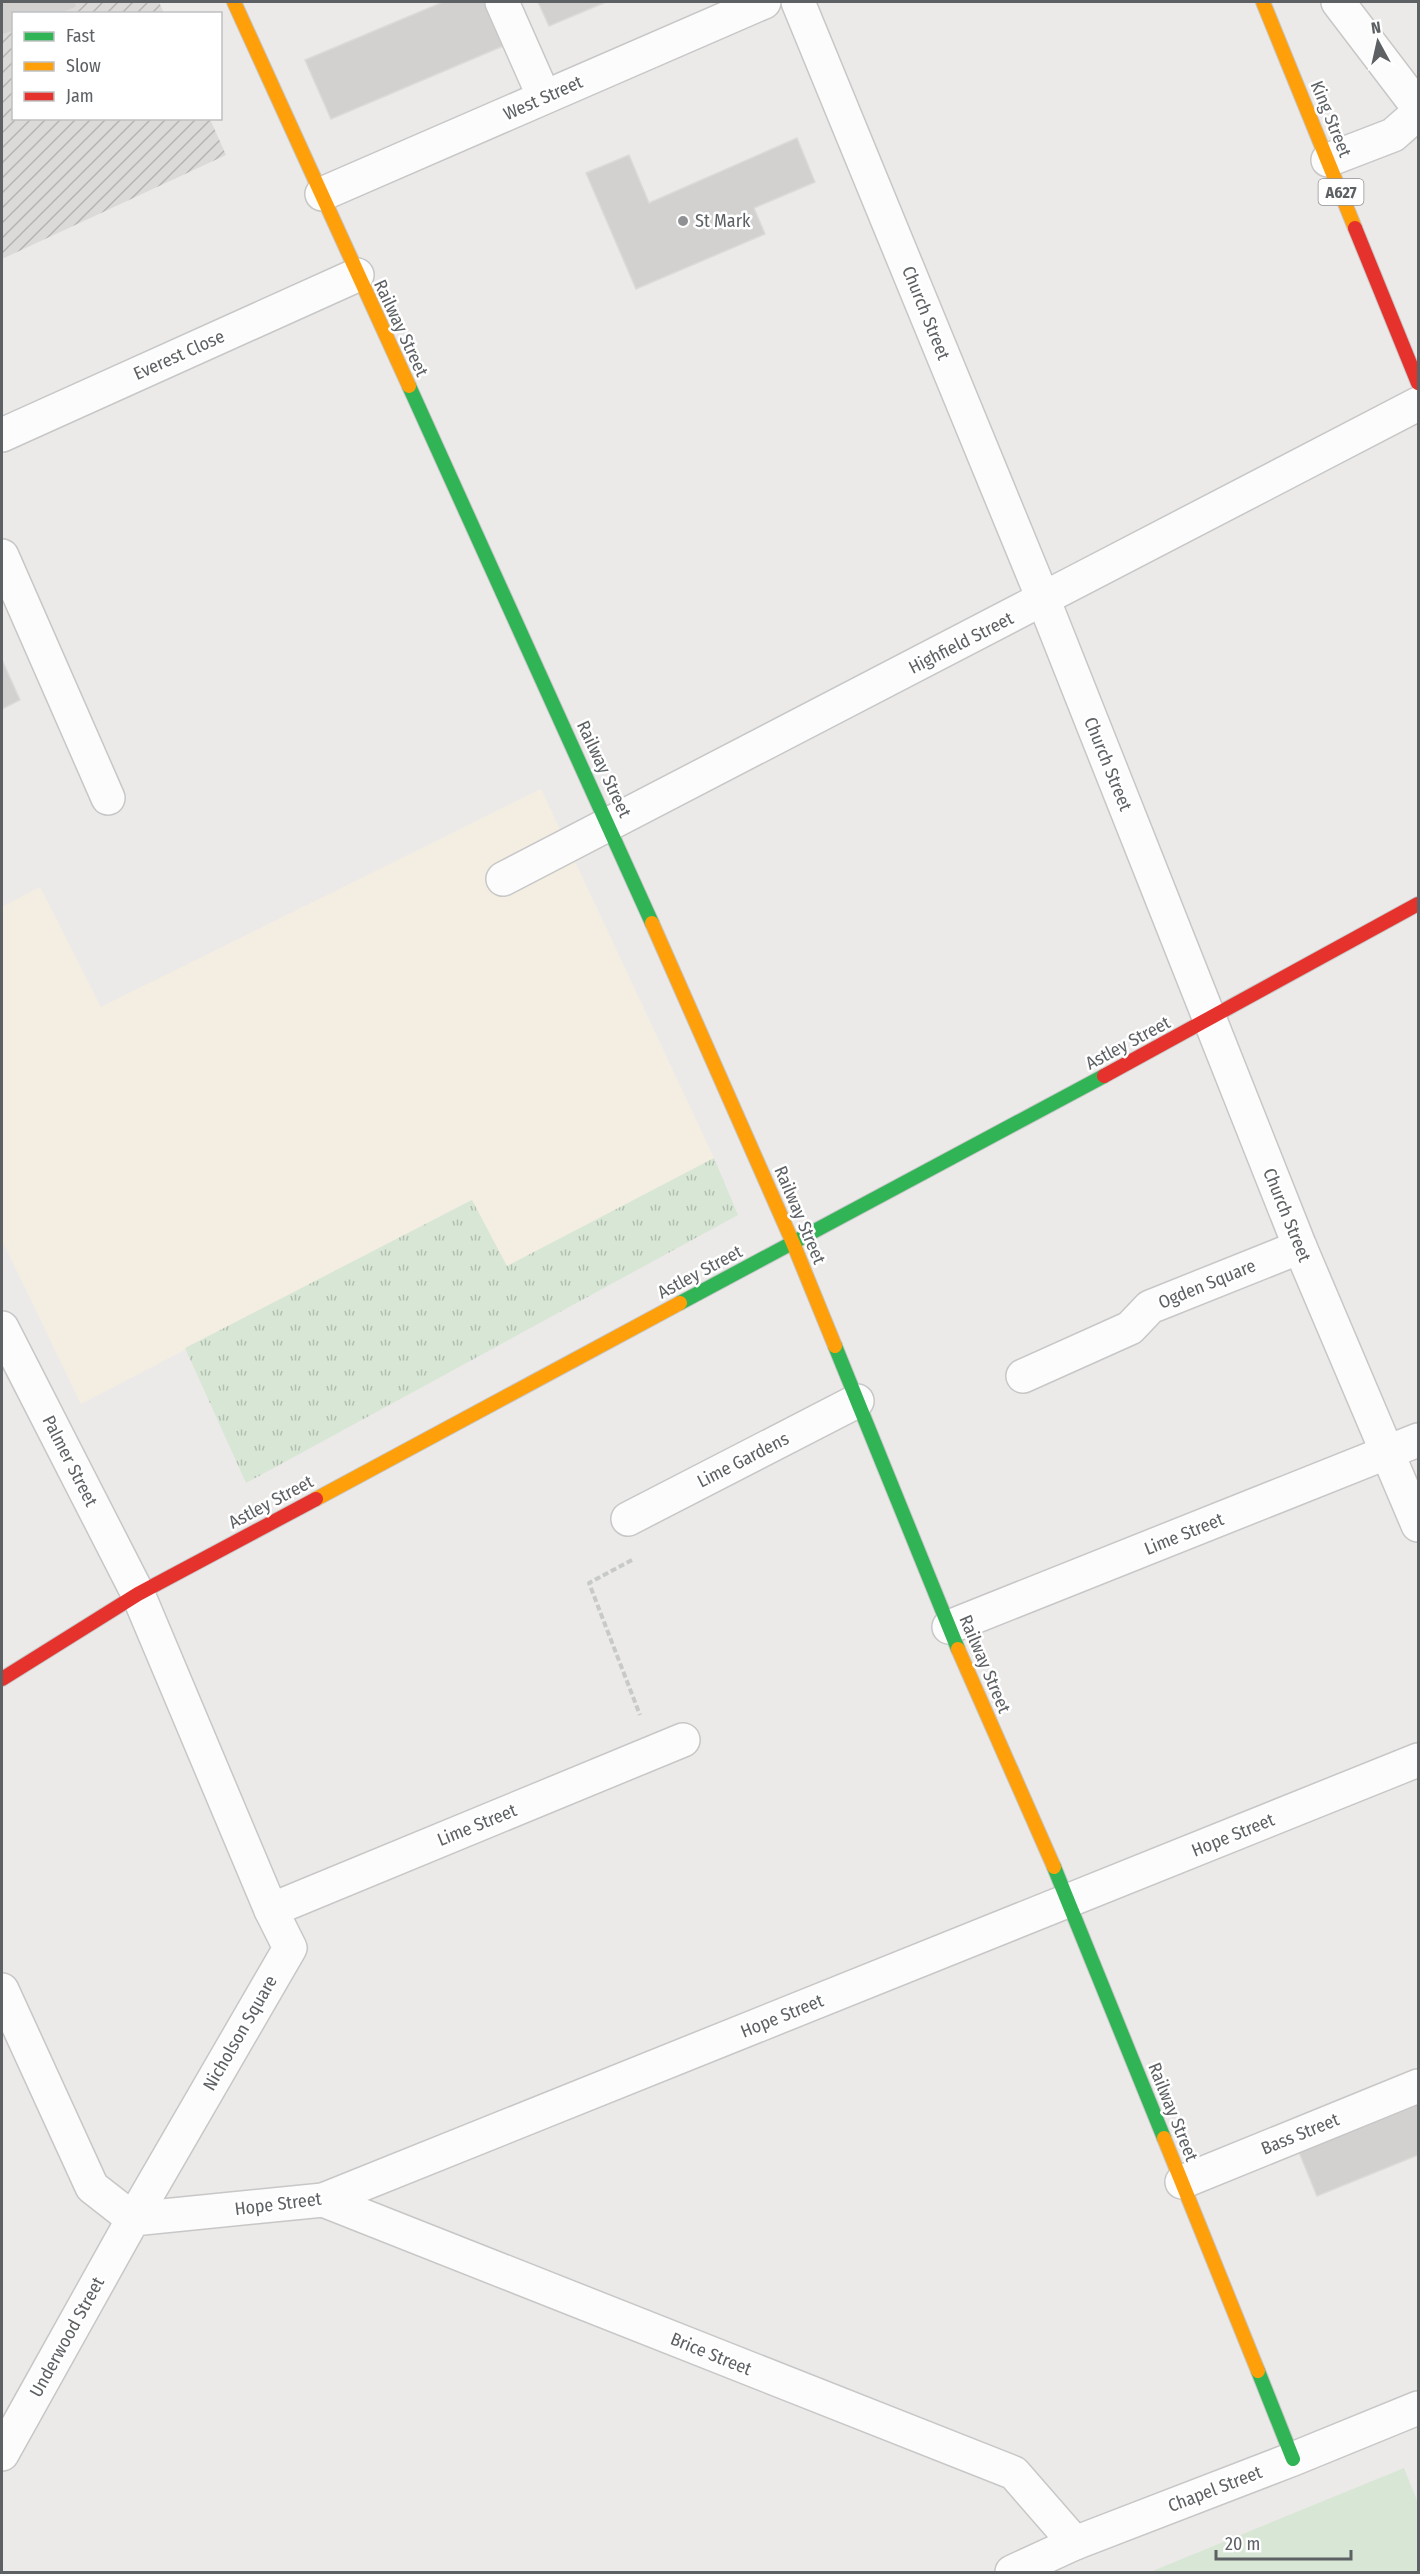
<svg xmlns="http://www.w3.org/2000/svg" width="1420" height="2574" font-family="'Fira Sans Condensed',sans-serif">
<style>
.commercial{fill:#f4eee2}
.industrial{fill:url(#industrial-furrows)}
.grass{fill:url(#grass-tufts)}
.pitch{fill:#d8e6d5}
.building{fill:#d3d1d0;stroke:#dcdad7;stroke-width:1.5}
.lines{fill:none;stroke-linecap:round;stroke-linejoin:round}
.street-casing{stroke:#c7c7c7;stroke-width:36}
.fast-casing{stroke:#c6c7c7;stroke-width:16}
.slow-casing{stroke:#c6c7c7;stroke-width:16}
.jam-casing{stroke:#c6c7c7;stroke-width:16}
.path{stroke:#c7cac9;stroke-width:4;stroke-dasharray:6 3;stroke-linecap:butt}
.street{stroke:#fcfcfc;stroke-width:33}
.fast{stroke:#30b455;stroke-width:14}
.slow{stroke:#ff9f0a;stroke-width:14}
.jam{stroke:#e5322d;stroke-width:14}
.poi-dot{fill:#8f9192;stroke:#fff;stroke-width:2}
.labels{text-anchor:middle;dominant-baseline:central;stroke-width:5;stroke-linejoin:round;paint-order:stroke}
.shield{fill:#fff;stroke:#8e9092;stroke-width:1.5}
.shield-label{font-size:16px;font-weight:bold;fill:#5d6164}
.street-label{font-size:18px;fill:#5d6164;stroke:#fff}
.poi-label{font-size:18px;fill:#5d6164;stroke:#fff;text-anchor:start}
</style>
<defs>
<pattern id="industrial-furrows" width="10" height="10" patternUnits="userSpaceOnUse" patternTransform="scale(1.5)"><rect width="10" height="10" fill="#dcdad8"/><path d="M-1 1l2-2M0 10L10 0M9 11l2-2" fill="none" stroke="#b6b4b3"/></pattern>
<pattern id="grass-tufts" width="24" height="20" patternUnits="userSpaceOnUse" patternTransform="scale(1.5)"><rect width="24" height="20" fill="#d8e6d5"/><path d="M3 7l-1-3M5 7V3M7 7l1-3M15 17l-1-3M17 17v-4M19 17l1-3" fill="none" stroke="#b2beb0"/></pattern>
</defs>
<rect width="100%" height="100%" fill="#eceae8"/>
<path class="commercial" d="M541,789l173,369 -207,109 -36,-67 -390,204 -79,-164v-333l38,-20 61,120z"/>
<path class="industrial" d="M2,2h157l5,11 -150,1v104l196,1 16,36 -224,104z"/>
<path class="grass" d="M714,1158l24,57 -492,268 -61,-135 287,-148 35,66z"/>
<path class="pitch" d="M1404,2468l14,35v69h-268z"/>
<g class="building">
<path d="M2,2h73l2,5 -17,7h-46v17l-12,4z"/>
<path d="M443,2h41l19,44 -172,73 -26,-59z"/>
<path d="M538,2h68l-57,24z"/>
<path d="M797,138l18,44 -61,26 11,26 -129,55 -50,-116 43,-18 20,48z"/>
<path d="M2,660l18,40 -18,9z"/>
<path d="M1418,2095v60l-101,41 -21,-51z"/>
</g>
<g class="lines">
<defs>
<g id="street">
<path d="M502,2l42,95"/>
<path d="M798,2l246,599 256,646 118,278"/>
<path d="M1338,2l80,105"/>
<path d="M1328,160l65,-25 25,-22"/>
<path d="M322,194l442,-192"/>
<path d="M2,435l355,-160"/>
<path d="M2,556l106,242"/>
<path d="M503,879l915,-475"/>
<path d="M2,1328l136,266 133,316 19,38 -157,271 -41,-32 -90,-197"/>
<path d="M1023,1376l107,-48 20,-21 150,-60"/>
<path d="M628,1519l229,-118"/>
<path d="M949,1627l469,-187"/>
<path d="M271,1910l412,-170"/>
<path d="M1182,2182l236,-96"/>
<path d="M323,2200l691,273 61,70"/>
<path d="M2,2454l131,-235 190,-19 1095,-440"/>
<path d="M1012,2572l63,-29 218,-84 125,-51"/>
</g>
<g id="fast">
<path d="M409,386l243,537"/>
<path d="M680,1303l424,-227"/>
<path d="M835,1346l123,303"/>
<path d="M1054,1867l110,271"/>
<path d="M1258,2371l35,88"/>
</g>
<g id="slow">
<path d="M234,2l175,384"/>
<path d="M1263,2l92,226"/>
<path d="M652,923l141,320 42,103"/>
<path d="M316,1499l364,-196"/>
<path d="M958,1649l96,218"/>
<path d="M1164,2138l94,233"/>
</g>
<g id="jam">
<path d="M1355,228l63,155"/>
<path d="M1104,1076l314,-172"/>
<path d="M2,1679l136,-85 178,-95"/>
</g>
</defs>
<use href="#street" class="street-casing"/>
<use href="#fast" class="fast-casing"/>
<use href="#slow" class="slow-casing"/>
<use href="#jam" class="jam-casing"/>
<path class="path" d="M632,1560l-43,23 51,132"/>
<use href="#street" class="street"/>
<use href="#fast" class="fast"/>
<use href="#slow" class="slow"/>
<use href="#jam" class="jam"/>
</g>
<circle class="poi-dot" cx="683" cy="221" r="6"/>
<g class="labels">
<rect class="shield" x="1318.5" y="179" width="45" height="26" rx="4.5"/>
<g class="shield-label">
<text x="1341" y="192">A627</text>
</g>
<g class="street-label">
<text transform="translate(543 98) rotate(-24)">West Street</text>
<text transform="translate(1331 119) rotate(68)">King Street</text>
<text transform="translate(926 313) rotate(68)">Church Street</text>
<text transform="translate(401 328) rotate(65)">Railway Street</text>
<text transform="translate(179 355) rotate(-24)">Everest Close</text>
<text transform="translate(961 643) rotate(-27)">Highfield Street</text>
<text transform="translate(1108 764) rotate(68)">Church Street</text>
<text transform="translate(604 769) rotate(65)">Railway Street</text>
<text transform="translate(1128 1043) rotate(-28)">Astley Street</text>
<text transform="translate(800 1215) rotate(67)">Railway Street</text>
<text transform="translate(1287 1215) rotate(68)">Church Street</text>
<text transform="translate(700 1272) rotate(-28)">Astley Street</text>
<text transform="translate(1207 1284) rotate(-22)">Ogden Square</text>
<text transform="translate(743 1460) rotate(-27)">Lime Gardens</text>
<text transform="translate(70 1461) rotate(63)">Palmer Street</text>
<text transform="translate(271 1502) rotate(-28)">Astley Street</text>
<text transform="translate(1184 1534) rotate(-22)">Lime Street</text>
<text transform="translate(985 1664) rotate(67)">Railway Street</text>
<text transform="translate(477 1825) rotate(-22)">Lime Street</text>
<text transform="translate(1233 1835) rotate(-22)">Hope Street</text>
<text transform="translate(782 2016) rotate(-22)">Hope Street</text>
<text transform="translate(240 2033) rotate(-60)">Nicholson Square</text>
<text transform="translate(1173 2112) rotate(68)">Railway Street</text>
<text transform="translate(1300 2134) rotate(-22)">Bass Street</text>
<text transform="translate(278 2204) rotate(-7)">Hope Street</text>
<text transform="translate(67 2337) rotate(-61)">Underwood Street</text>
<text transform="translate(711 2354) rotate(22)">Brice Street</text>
<text transform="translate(1215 2489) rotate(-21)">Chapel Street</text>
</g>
<g class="poi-label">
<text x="695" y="221">St Mark</text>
</g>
</g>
<rect width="1420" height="2574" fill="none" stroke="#5d6164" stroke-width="6"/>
<rect x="12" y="12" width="210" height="108" fill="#ffffff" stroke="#bec0c1" stroke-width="1.5"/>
<rect x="24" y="32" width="30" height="9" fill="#30b455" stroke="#bec0c1" stroke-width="1.5"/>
<text x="66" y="42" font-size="18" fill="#5d6164">Fast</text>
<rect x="24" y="62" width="30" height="9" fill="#ff9f0a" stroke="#bec0c1" stroke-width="1.5"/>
<text x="66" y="72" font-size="18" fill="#5d6164">Slow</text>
<rect x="24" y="92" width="30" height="9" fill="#e5322d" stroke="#bec0c1" stroke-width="1.5"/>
<text x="66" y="102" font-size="18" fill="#5d6164">Jam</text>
<g transform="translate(1378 42) rotate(352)" stroke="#ffffff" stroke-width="4.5" paint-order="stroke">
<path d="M0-4.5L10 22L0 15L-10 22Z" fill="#5d6164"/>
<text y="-9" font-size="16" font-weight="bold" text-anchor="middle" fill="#5d6164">N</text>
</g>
<path d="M1216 2550v9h135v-9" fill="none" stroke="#5d6164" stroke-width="3"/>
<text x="1225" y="2550" font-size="18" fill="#5d6164" stroke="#ffffff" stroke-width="4.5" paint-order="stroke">20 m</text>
</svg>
